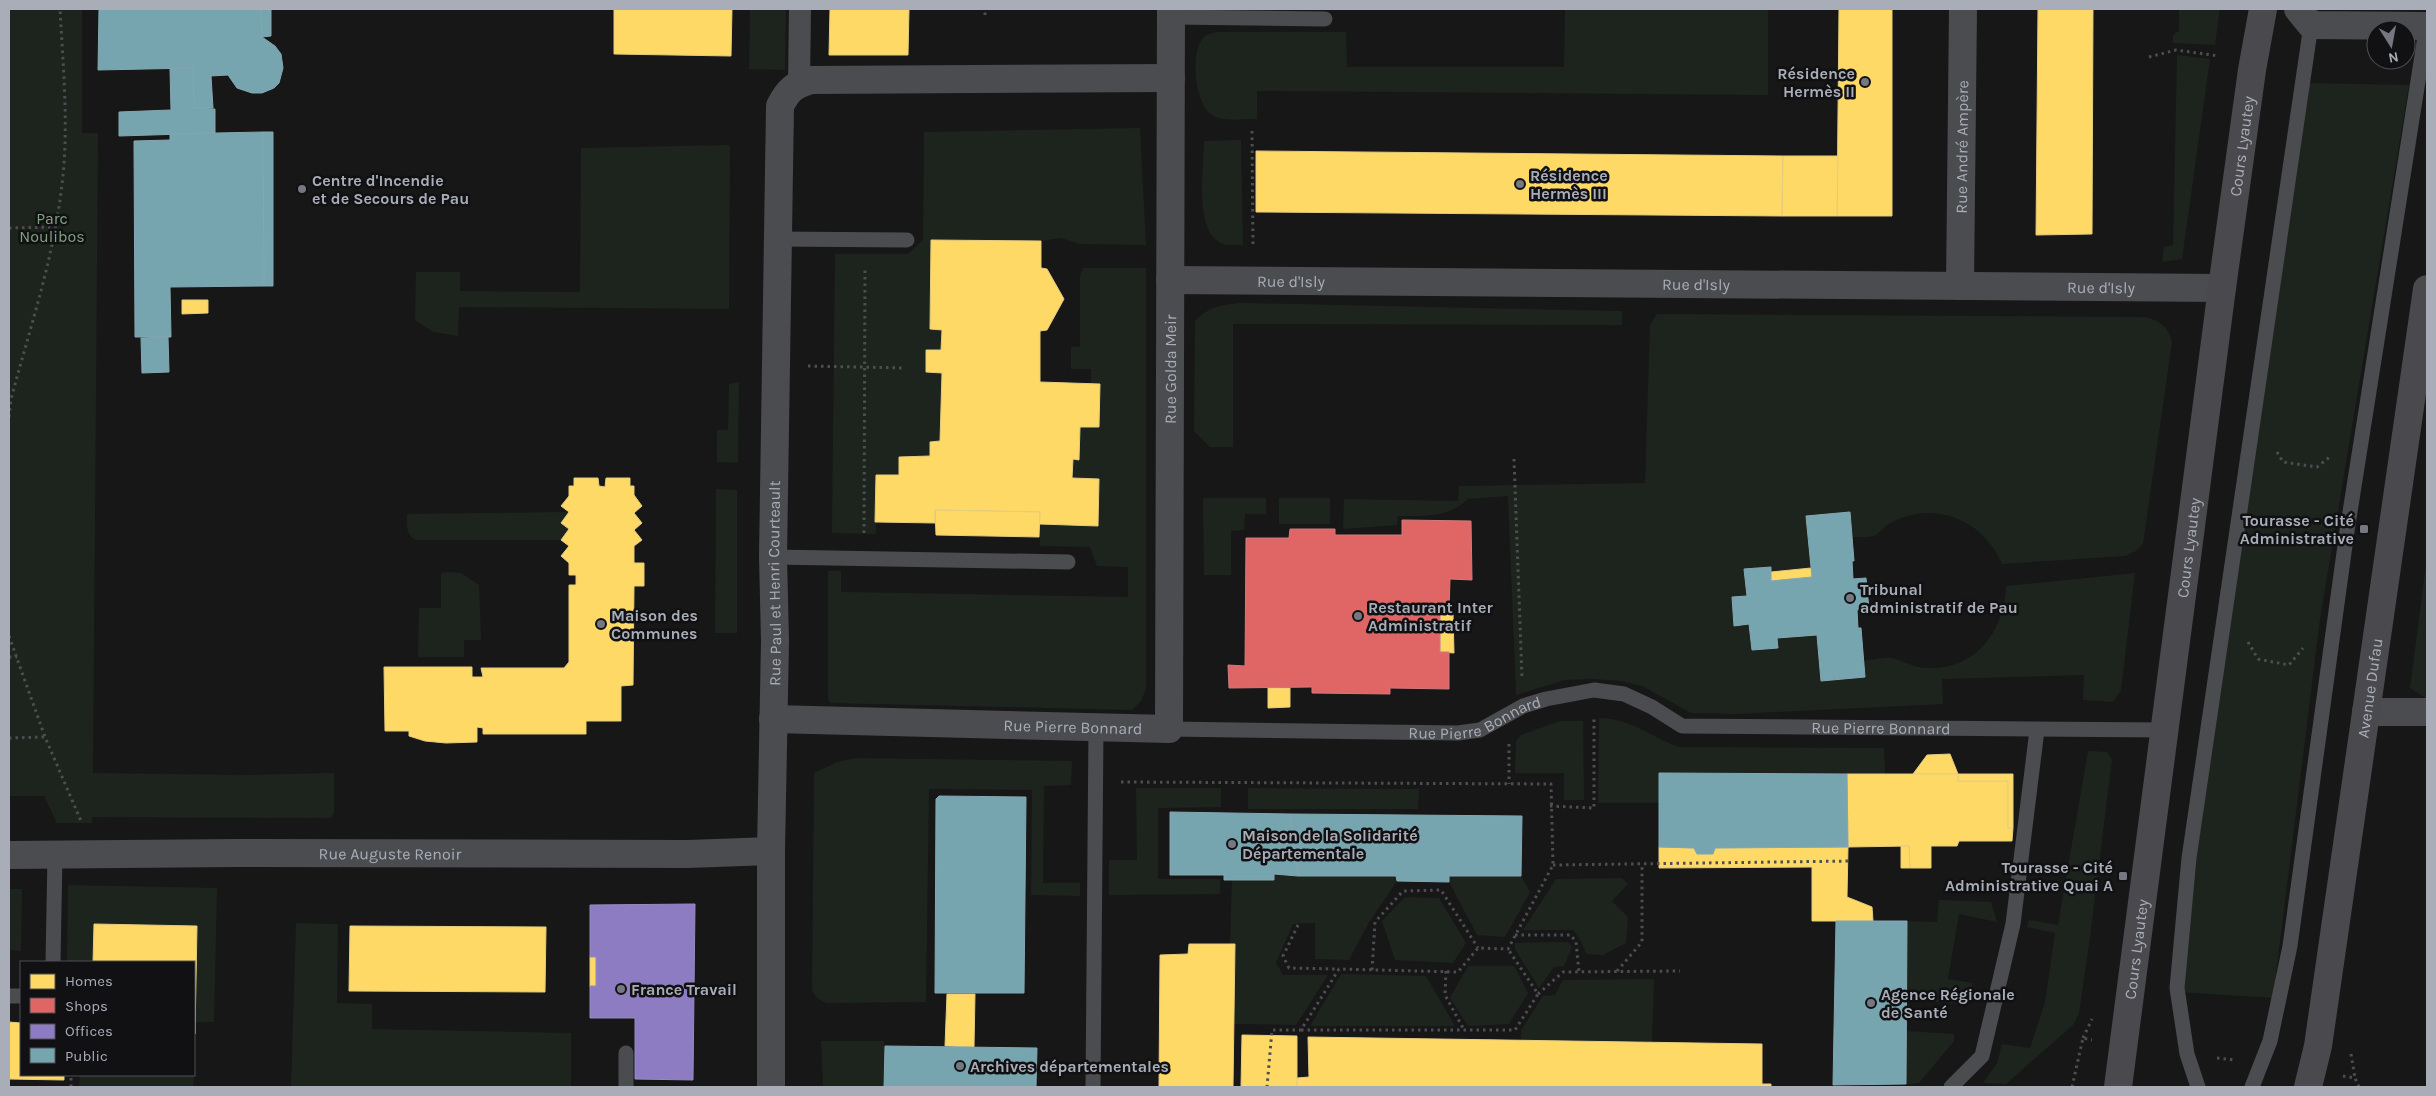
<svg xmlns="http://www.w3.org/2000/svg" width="2436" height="1096" font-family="Karla,sans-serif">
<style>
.green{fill:#1d241e}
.homes{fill:#ffd966;stroke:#e5cc7f}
.shops{fill:#e06666;stroke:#cf7b7f}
.offices{fill:#8e7cc3;stroke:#968bc0}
.public{fill:#76a5af;stroke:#85a7b2}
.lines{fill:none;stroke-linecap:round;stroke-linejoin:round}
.path{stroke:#4d4e52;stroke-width:3;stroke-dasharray:2.5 4;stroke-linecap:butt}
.service{stroke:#4b4c50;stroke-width:15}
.pedestrian{stroke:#4b4c50;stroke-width:22}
.minor{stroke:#4b4c50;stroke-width:28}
.secondary{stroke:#4a4a4e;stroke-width:28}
.poi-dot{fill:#757880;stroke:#111113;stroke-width:2}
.labels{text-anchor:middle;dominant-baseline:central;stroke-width:5;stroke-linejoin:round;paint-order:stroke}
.poi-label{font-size:16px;font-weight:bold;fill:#a8adb8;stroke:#111113;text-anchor:start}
.street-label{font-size:16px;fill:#a8adb8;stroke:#111113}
.park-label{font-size:16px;fill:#7fa381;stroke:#111113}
</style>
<rect width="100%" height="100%" fill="#171717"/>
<g class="green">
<path d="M9,9h73v124h16l-5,640 152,2 89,-2v40l-3,5 -239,-1v6h-35l-13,-27h-35z"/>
<path d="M750,9h36l-1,61 -36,-1z"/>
<path d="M1565,9h203v86l-511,-4v28c-12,0 -28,2 -39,-1 -25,-6 -29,-71 -13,-82 3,-2 8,-3 12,-4h129l1,35h217z"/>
<path d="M2179,9h41l-5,36 -42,-2v-8l6,-4z"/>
<path d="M2177,55l33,4 -28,200 -20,3 2,-15 9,-2z"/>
<path d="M2309,83l100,2 -89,534 -47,379 -94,-6 66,-504z"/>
<path d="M1140,128l6,117 -66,-1 -19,-6 -20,3 -110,-1 -1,89 12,1 -1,20h-15v21l16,2 -2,68 -10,1v14l-31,19h-23v59l-44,-1 3,-279h73l15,-14 1,-108z"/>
<path d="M1241,140l2,105c-6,-1 -15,1 -20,-1 -30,-12 -19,-77 -19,-103z"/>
<path d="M730,145l-1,164 -270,-2 -1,29 -25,-4 -18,-12 1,-48h44v19l120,1 1,-144z"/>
<path d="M1083,268h63v421l-5,12 -9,9 -302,-7 -2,-4v-128h13v21l287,5v-30l-31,-1 -7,-19 -50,-1 -1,-22 59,2 1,-47 -27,-1 1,-19 6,1 1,-33h19l1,-42 -9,-1v-15h-20v-22h9v-71z"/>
<path d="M1242,303l380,8v14l-389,-1v123h-23l-16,-16 1,-110c14,-15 27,-16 47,-18z"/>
<path d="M1657,314l488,3c15,4 23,9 27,25l-29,202 -7,7 -11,5 -123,8c-14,-35 -52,-58 -90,-49 -7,1 -19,6 -25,10 -4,3 -7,8 -11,10 -6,3 -17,2 -24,2l-2,-25 -43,4 4,52 -40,4 -1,-5 -26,2 3,27 -15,1 2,28 15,-1 3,26 26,-2 -1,-10 40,-3 4,46 44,-4 -1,-16c8,-1 19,-4 27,-3 14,3 24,11 41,10 46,0 73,-40 74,-82l129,-13 -14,117 -8,12 -30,-2 1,-25 -142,4 1,25 -207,10 -45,-1 -49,-27 -21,-5 -28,-2 -28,1 -49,15 -8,-199 -40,3c-20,19 -44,17 -70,17l-1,9 -54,4 1,-30 114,2 1,-15 186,-3 5,-158z"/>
<path d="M739,382l-1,81 -21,-1v-32h11l1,-46z"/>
<path d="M716,489l21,1v143h-22z"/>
<path d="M1203,498h63v16h-21l-1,16 -13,1v44h-27z"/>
<rect x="1279" y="498" width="51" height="26"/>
<path d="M569,512l-8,11 8,6 -8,11h-144c-12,-4 -10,-16 -10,-26z"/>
<path d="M2427,557v142l-17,-11z"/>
<path d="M447,572l14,1 18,12 2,55h-17v17h-46l1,-49h22v-35z"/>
<path d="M1599,718c38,2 47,18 81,29l204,1 1,26h-225l-1,29h-61z"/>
<path d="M1560,721h23l1,79h-20v-27h-49l1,-32 5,-6z"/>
<path d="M2088,751l19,1 5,7 -22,178 -11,76 -6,12 -67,59 -23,-1 14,-20 5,-19 28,4 15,-46 10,-69 -28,-6 2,-7 29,5z"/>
<path d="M856,758l216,3 -1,24 -27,1 -1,97h37v13l-49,-1 1,-105 -103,-1 -3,213 -100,1 -9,-5 -5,-8 2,-217 23,-11z"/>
<path d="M1136,788h85v19l-63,1v71h62v15l-111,1v-35h28z"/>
<path d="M1248,788l171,1 -1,20h-170z"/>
<path d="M1274,874l122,2 1,5 -29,43 -19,36 -34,-1v-36l-22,1 -17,39 7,12h45l-32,50 -62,-1 1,-80h-5l2,-64h41z"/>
<path d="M1449,876h72l9,16 -25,45 -28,-2 -28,-53z"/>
<path d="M1622,878l6,6 -16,17 16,16 -2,26 -23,12 -17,-1 -5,-13 -8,-11h-50l33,-51z"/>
<path d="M68,885l149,3 -3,134h-19l2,-96 -103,-1 -1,37h-26z"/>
<path d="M9,889h13l-1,62 -12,-1z"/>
<path d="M1405,897l34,1 27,45 -13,20 -58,-3 -13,-39z"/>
<path d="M1939,900l52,2 6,20 -38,-8 -11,65 25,4 -9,21 -57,-4v-79l30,1z"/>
<path d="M296,923l42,1 -1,79 35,1v25l199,4v54h-280z"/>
<path d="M1568,942l4,5 -8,19 -10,1 -15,21 -24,-39v-6z"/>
<path d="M1468,966h46l14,27 -19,31 -41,2 -18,-28z"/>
<path d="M1341,974l85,2 29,50h-145z"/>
<path d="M1654,979l-2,63 -131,-2v-10l22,-34 12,-1 8,-15z"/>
<path d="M1906,1031l48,3v7l-35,42 -13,2z"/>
<path d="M821,1041h63v46h-61z"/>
<path d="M80,1075h114l-1,12h-114z"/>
</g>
<g class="homes">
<path d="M614,9h118l-1,47 -117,-2z"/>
<path d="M830,9h79l-1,46h-79z"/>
<path d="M1839,9h53v207h-55z"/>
<path d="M2038,9h55l-1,225 -56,1z"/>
<path d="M1256,151l527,5 -1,60 -526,-4z"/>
<path d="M1783,156h55l-1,60h-55z"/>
<path d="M931,240l110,1v27l6,1 17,30 -17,31 -7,1v51l60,2 -1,43h-19l-1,33 -6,-1 -1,19 27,1 -1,47 -59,-2 1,-12 -105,-2v13l-60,-1 1,-47h23v-18l31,-1v-14l10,-1 2,-68 -16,-1v-22h15l1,-20 -12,-1z"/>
<path d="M182,300h26v13l-26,1z"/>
<path d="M574,478h24l1,8 6,1 1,-9h24v8h4v9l8,11 -8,7 8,10 -8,7 8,10 -8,6v17h10v23h-10l-1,99 -12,1v35h-35v13h-103v-6l-6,-1v15l-31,1 -21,-2 -16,-5v-5h-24l-1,-64h88v10h11l-2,-9h83l5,-6v-77h7v-10h-7v-12l-8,-7 8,-10 -8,-6 8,-11 -8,-6 8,-11 -8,-6 8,-10v-10h5z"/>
<path d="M935,510l105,2 -1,25 -103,-2z"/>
<path d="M1811,568l1,9 -41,4v-9z"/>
<path d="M1440,613h13l1,40 -14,-1z"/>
<path d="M1268,688h22v19l-22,1z"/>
<path d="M1950,754l8,20h-45l14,-19z"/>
<path d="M1847,774h111v7h50v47h5l-1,13h-53l-2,5h-26v22h-21l-1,-22 -61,1z"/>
<path d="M1958,774h55v54h-5v-47h-50z"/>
<path d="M1901,846h8l1,22h-9z"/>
<path d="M1659,847l35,1 3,6h16l2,-6 133,-1 -1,50 25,10 1,14h-61v-54l-153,1z"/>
<path d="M94,924l103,2 -2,108 -1,-72h-101z"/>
<path d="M350,926l196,1 -1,65 -196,-1z"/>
<path d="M1189,944h46l-2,143h-74l1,-132 28,-1z"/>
<rect x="590" y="957" width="6" height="29"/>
<path d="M947,994h28l-1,53 -29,-1z"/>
<path d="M9,1022l12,1v52h43v5l-55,-1z"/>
<path d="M1242,1035l55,1v51h-56z"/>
<path d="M1308,1037l454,7v40h9v3h-474v-9l12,-1z"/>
</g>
<path class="shops" d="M1402,520l69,1 1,59 -22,-1 -1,34h-9v39h9v37l-59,-1v6l-78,-1v-6l-83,1 -1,-23 17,1 1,-128h43l1,-9h45v6h67z"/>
<path class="offices" d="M695,904l-2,176 -58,-1v-61h-45v-32h6v-29h-6v-52z"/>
<g class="public">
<path d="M99,9h162l1,28 13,9 6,8 2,14 -4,15 -5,5 -12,5h-10l-15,-5 -9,-13 -17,1 2,32h-19l-1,-40 -95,2z"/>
<path d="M261,9h10v27l-9,1z"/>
<path d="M193,68l1,40 21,1v24l-96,3v-24l52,-2 -1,-41z"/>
<path d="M263,132l1,154 -94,1 1,50h-36l-1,-196 36,-1v-6z"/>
<path d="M263,132h10v154h-9z"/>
<path d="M168,337l1,35 -27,1 -1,-35z"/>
<path d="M1850,512l4,49h-2l1,18 13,-1 3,31 -12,1 1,18h3l4,49 -44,4 -4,-46 -40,3 1,10 -26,2 -3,-26 -15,2 -2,-29 15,-1 -3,-27 27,-2v14l41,-4 -6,-61z"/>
<path d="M1659,773l188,1 1,73 -133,1 -2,6h-16l-3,-6 -35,-1z"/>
<path d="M939,796l87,1 -2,196h-89l1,-194z"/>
<path d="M1170,812l120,2 8,62 -24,-2v6h-50v-5h-54z"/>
<path d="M1290,814l232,2 -1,60h-72v6l-52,-1 -1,-5h-98z"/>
<path d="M1836,921h71l-1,163 -73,1z"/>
<path d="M885,1046l152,2 -1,39h-152z"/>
</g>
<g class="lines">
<g class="path">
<path d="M985,15v-6"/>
<path d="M2149,57l27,-7 43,6"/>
<path d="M1252,131l1,117"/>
<path d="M9,228l47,-1"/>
<path d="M808,366l97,2"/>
<path d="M9,417l2,-18c19,-71 43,-142 51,-215 7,-55 1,-120 -2,-175"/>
<path d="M2277,452l6,10 34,5 14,-11"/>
<path d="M1514,459l8,219"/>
<path d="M864,533l1,-266"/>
<path d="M9,636l36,101 36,84"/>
<path d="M2248,642l10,17 31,6 14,-17"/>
<path d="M9,657h8"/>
<path d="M9,738l36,-1"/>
<path d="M1509,744v40"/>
<path d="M1121,782l430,2 2,81 -45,84 -30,-1 -20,24 -119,-3 -38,61h-29l-5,57"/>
<path d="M1550,806l44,2v-92"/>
<path d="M1553,865l298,-4"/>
<path d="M1298,925l-15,31 6,12 49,1"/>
<path d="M1515,935h56l5,7 3,30"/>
<path d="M1372,970l3,-48 28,-31 38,-1 37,58"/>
<path d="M1446,971l-1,24 19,35"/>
<path d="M1617,971l25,-29v-78"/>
<path d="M1538,994l25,-22 117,-1"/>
<path d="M1301,1030h214l23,-36 -30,-45"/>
<path d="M2083,1038l9,-19"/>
<path d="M2351,1054l4,24"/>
<path d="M2217,1058l18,2"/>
<path d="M2343,1076l12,2 4,9"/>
<path d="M71,1087v-12"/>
<path d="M2072,1087l11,-49 9,2"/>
</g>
<g class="service">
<path d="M1171,17l154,2"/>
<path d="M776,239l131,1"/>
<path d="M773,557l295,5"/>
<path id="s1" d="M1169,729l289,4 22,-3 43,-24 23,-7 48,-9 30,4 28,13 30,19 483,4"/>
<path d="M53,962l2,-108"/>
<path d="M9,996h12"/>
<path d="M626,1087v-34"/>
<path d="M1093,1087l3,-359"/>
<path d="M1951,1087l31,-31 31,-132 24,-194"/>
<path d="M2198,1087l-11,-33 -10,-66 12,-130 123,-840"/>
<path d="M2252,1087l18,-46 20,-95 57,-415 80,-507"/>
</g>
<path class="pedestrian" d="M799,84l1,-75"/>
<g class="minor">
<path d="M2298,9l13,16 116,1"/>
<path id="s2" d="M1170,280l1052,8"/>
<path id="s3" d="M1960,286l3,-277"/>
<path d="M2366,712h61"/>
<path id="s4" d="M773,719l396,10 2,-720"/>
<path id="s5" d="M9,855l227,-2 452,1 83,-3"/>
<path id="s6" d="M771,1087v-236l4,-210 -2,-84 7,-451c8,-16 14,-21 31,-26l360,-2"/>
</g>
<g class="secondary">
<path id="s7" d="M2118,1087l104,-799 30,-218 11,-61"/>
<path id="s8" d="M2308,1087l10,-41 109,-757"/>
</g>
</g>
<g class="poi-dot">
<circle cx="1865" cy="82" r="5"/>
<circle cx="1520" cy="184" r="5"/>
<circle cx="302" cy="189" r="5"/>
<rect x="2359" y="524" width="10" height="10" rx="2.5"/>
<circle cx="1850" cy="598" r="5"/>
<circle cx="1358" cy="616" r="5"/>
<circle cx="601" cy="624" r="5"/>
<circle cx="1232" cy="844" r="5"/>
<rect x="2118" y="871" width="10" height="10" rx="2.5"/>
<circle cx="621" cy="989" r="5"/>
<circle cx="1871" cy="1003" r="5"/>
<circle cx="960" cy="1066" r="5"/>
</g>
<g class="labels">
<g class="poi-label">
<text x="1855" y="73" text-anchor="end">Résidence<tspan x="1855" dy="18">Hermès II</tspan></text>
<text x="1530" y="175">Résidence<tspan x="1530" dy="18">Hermès III</tspan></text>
<text x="312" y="180">Centre d'Incendie<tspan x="312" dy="18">et de Secours de Pau</tspan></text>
<text x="2354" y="520" text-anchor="end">Tourasse - Cité<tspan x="2354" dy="18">Administrative</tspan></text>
<text x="1860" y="589">Tribunal<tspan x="1860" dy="18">administratif de Pau</tspan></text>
<text x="1368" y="607">Restaurant Inter<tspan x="1368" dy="18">Administratif</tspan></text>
<text x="611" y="615">Maison des<tspan x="611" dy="18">Communes</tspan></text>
<text x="1242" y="835">Maison de la Solidarité<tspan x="1242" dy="18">Départementale</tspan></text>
<text x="2113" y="867" text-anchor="end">Tourasse - Cité<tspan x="2113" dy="18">Administrative Quai A</tspan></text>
<text x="631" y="989">France Travail</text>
<text x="1881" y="994">Agence Régionale<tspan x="1881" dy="18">de Santé</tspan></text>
<text x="970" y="1066">Archives départementales</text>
</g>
<g class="street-label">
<text stroke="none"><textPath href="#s7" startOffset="949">Cours Lyautey</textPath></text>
<text stroke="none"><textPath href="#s3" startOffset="139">Rue André Ampère</textPath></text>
<text stroke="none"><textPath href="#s2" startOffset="121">Rue d'Isly</textPath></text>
<text stroke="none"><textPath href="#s2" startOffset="526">Rue d'Isly</textPath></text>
<text stroke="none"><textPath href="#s2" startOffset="931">Rue d'Isly</textPath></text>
<text stroke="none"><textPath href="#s4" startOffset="756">Rue Golda Meir</textPath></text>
<text stroke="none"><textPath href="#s7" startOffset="544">Cours Lyautey</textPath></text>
<text stroke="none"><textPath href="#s6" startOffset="504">Rue Paul et Henri Courteault</textPath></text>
<text stroke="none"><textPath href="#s8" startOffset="404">Avenue Dufau</textPath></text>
<text stroke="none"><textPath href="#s1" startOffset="309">Rue Pierre Bonnard</textPath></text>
<text stroke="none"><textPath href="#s4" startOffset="300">Rue Pierre Bonnard</textPath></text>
<text stroke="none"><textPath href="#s1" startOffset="729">Rue Pierre Bonnard</textPath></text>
<text stroke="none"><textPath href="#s5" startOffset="381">Rue Auguste Renoir</textPath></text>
<text stroke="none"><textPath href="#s7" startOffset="139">Cours Lyautey</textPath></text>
</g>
<g class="park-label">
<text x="52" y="218">Parc<tspan x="52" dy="18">Noulibos</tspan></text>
</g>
</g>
<rect width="2436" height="1096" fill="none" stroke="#a8adb8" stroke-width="20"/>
<rect x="20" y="961" width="175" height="115" fill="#111113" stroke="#4d4f55"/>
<rect x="30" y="974" width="25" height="15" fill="#ffd966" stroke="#4d4f55"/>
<text x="65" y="986" font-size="15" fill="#a8adb8">Homes</text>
<rect x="30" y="998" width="25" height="15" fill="#e06666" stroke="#4d4f55"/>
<text x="65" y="1011" font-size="15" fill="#a8adb8">Shops</text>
<rect x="30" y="1024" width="25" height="15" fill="#8e7cc3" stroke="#4d4f55"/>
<text x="65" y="1036" font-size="15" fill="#a8adb8">Offices</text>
<rect x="30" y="1048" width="25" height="15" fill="#76a5af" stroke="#4d4f55"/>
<text x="65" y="1061" font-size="15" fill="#a8adb8">Public</text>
<g transform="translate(2391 45) rotate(169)"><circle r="24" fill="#111113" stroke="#4d4f55"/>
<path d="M0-4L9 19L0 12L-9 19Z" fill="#757880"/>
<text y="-8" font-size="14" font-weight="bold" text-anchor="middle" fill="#a8adb8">N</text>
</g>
</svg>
